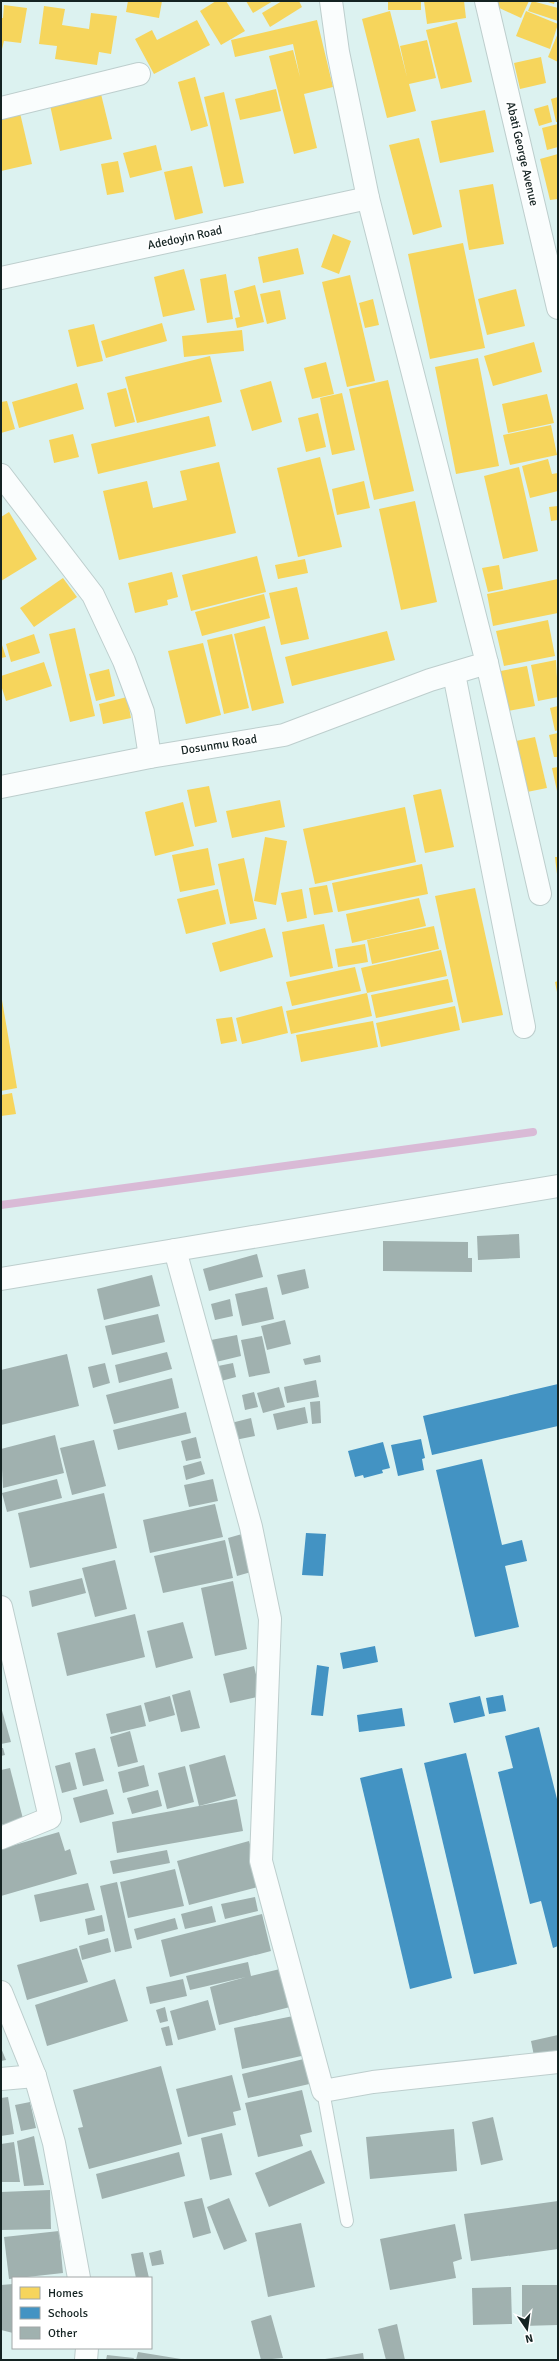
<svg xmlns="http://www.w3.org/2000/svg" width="559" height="2361" font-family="Signika,sans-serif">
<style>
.homes{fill:#f6d55c}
.schools{fill:#4393c3}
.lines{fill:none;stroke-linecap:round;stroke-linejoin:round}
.stream{stroke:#d9bad6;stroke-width:8}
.building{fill:#a0b1af}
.service-casing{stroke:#bdcecd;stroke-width:14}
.minor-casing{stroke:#bdcecd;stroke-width:24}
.service{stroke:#fafdfd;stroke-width:12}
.minor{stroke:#fafdfd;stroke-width:22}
.labels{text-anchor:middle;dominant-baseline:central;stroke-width:4;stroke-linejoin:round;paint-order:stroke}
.street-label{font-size:12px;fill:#142322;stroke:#fff}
</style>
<rect width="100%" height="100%" fill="#dcf2f0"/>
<g class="homes">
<path d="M128,1h34l-3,17 -33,-6z"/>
<path d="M216,1h10l19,30 -24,14 -21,-34z"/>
<path d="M246,1h27l-20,12z"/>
<path d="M282,1h17l3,6 -32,20 -8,-14z"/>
<rect x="388" y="1" width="33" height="9"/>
<path d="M424,1h40l2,17 -39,6z"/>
<path d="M497,1h32l-8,17 -26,-12z"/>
<path d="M532,1l26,7v13l-30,-10z"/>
<path d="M545,1h10l-1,3z"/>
<path d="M4,5l23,3 -6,35 -17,-2 -2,8 -1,-31h2z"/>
<path d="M44,6l21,3 -3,16 27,4 2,-16 26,3 -6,38 -12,-2 -2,13 -42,-6 2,-13 -18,-2z"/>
<path d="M390,11l17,66 -7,-31 27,-6 9,38 -27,6 7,27 -29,7 -25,-99z"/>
<path d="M526,11l32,13 -8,25 -34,-13z"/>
<path d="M197,20l13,25 -56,29 -19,-35 17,-9 5,10z"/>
<path d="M317,20l16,67 -29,7 13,54 -23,6 -25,-98 24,-6 7,27 -7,-33 -58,13 -4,-17z"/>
<path d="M457,22l15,60 -31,7 -15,-59z"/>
<path d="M558,33v29l-10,-5z"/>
<path d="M541,57l5,26 -26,6 -6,-26z"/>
<path d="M195,77l13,49 -17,5 -13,-49z"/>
<path d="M276,89l5,22 -41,9 -5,-21z"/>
<path d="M224,92l20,91 -20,4 -20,-90z"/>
<path d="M101,94l11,45 -52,12 -10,-46z"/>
<path d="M558,97v25h-2l-5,-23z"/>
<path d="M548,105l4,17 -13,4 -5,-17z"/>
<path d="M485,110l9,42 -54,11 -9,-42z"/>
<path d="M20,113l12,51 -31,7v-53z"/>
<path d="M558,124v23l-11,3 -5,-22z"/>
<path d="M419,138l23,89 -29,8 -24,-90z"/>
<path d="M156,145l6,25 -32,8 -7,-25z"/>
<path d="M558,154v45l-8,1 -10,-41z"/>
<path d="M118,161l6,31 -17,3 -6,-31z"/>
<path d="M192,166l11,47 -28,7 -11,-48z"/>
<path d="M493,184l11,60 -35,6 -10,-60z"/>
<path d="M333,234l18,7 -12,33 -18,-7z"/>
<path d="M463,243l22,105 -55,11 -22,-105z"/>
<path d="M298,248l6,26 -41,9 -5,-26z"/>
<path d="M184,269l11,41 -32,7 -9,-40z"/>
<path d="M226,274l7,45 -26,4 -7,-44z"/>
<path d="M350,275l25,106 -28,6 -25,-105z"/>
<path d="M255,285l9,37 -27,6 -2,-10 5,-1 -6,-26z"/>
<path d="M516,289l9,37 -38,9 -9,-36z"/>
<path d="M280,290l6,29 -19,5 -7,-30z"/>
<path d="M373,299l6,26 -14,3 -6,-25z"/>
<path d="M162,323l5,18 -61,17 -5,-17z"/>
<path d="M94,324l9,37 -26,6 -9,-37z"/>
<path d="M242,330l2,21 -60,6 -2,-21z"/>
<path d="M534,342l8,30 -49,14 -9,-30z"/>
<path d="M210,356l12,46 -85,21 -12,-46z"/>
<path d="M478,358l21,108 -43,8 -21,-107z"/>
<path d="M326,362l8,32 -22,5 -8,-31z"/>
<path d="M388,380l26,111 -40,9 -25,-111z"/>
<path d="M271,381l11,41 -30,9 -12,-41z"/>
<path d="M77,383l7,26 -65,19 -7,-26z"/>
<path d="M126,388l9,34 -20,5 -8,-34z"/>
<path d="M342,393l13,57 -23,5 -12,-57z"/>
<path d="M547,394l7,29 -46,10 -6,-29z"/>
<path d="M7,401l8,28 -14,4v-31z"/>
<path d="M318,413l8,34 -20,5 -8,-34z"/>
<path d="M209,416l7,30 -118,28 -7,-30z"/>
<path d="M551,425l6,30 -47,10 -7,-30z"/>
<path d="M73,434l6,23 -25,6 -5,-23z"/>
<path d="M320,457l22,90 -44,10 -21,-89z"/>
<path d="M548,459l4,15 6,-1v18l-28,7 -8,-32z"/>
<path d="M219,462l17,71 -117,27 -16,-69 44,-10 6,27 34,-8 -7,-29z"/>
<path d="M519,467l19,84 -35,8 -19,-83z"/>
<path d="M364,481l6,27 -33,7 -5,-26z"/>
<path d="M415,501l22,101 -36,8 -22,-101z"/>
<path d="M558,506v14l-7,1 -2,-14z"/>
<path d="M9,512l28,47 -36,22v-64z"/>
<path d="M257,556l9,36 -75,19 -9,-36z"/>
<path d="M305,559l3,14 -30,6 -3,-14z"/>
<path d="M499,565l4,24 -15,3 -6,-24z"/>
<path d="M172,572l6,25 -11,3 1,5 -33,8 -7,-30z"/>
<path d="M63,578l14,19 -43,30 -14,-19z"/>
<path d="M558,579v34l-65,13 -6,-32z"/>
<path d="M297,587l12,52 -28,6 -12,-52z"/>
<path d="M264,594l6,24 -68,18 -7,-24z"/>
<path d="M548,620l7,36 -51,10 -8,-35z"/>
<path d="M265,626l19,77 -32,8 -18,-77z"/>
<path d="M75,628l20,88 -25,6 -21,-88z"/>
<path d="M387,631l8,29 -103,26 -7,-29z"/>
<path d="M34,634l6,19 -29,9 -5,-18z"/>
<path d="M232,634l17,74 -25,6 -17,-74z"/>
<path d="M1,642l5,15 -5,1z"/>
<path d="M203,643l18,72 -35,9 -18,-73z"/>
<path d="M556,660l2,37 -20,4 -7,-36z"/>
<path d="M44,662l8,24 -46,15 -5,-16v-9z"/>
<path d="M527,666l8,40 -32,6 -8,-40z"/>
<path d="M109,669l6,27 -19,5 -7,-27z"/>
<path d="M127,697l4,21 -28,6 -4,-20z"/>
<path d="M558,706v24l-3,1 -5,-23z"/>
<path d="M558,733v24h-4l-5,-22z"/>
<path d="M535,737l12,51 -25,5 -11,-51z"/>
<path d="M558,767v24h-1l-5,-23z"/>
<path d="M209,786l8,36 -22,5 -8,-37z"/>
<path d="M441,789l13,58 -29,6 -12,-58z"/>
<path d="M280,800l5,27 -53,11 -6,-27z"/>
<path d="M183,802l11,44 -39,10 -10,-44z"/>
<path d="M405,807l11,55 -101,22 -12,-55z"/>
<path d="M265,837l22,4 -11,64 -22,-4z"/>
<path d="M208,848l7,37 -35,7 -8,-37z"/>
<path d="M555,857h3v17h-1z"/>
<path d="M244,858l13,61 -27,5 -12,-60z"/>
<path d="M422,864l6,30 -90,18 -6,-29z"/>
<path d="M327,885l6,27 -19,3 -5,-27z"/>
<path d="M475,888l28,127 -41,8 -27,-127z"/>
<path d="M218,889l8,35 -40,10 -9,-35z"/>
<path d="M302,889l5,29 -20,4 -6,-29z"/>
<path d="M419,898l7,28 -74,17 -6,-29z"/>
<path d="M324,924l9,44 -43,9 -8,-45z"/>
<path d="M434,926l5,23 -67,15 -5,-24z"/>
<path d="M265,928l8,29 -53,15 -8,-29z"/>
<path d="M365,944l3,18 -30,5 -3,-18z"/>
<path d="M441,950l6,26 -80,17 5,23 -81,18 -5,-23 81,-18 -6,-25z"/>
<path d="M355,967l6,24 -69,15 -6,-24z"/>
<path d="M448,979l5,23 -77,16 -5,-23z"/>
<path d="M558,981v11h-1l-2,-10z"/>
<path d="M2,1000l15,88 -16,3v-90z"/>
<path d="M282,1006l6,27 -46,11 -6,-26z"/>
<path d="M455,1006l5,24 -79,17 -5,-24z"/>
<path d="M232,1017l5,24 -16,3 -5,-25z"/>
<path d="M373,1021l5,26 -77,15 -5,-27z"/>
<path d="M12,1093l4,21 -15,2v-21z"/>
</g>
<g class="schools">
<path d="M558,1384v42l-126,29 -9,-39z"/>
<path d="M421,1439l4,19 -3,1 2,11 -26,6 -7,-31z"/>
<path d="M383,1442l7,26 -8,2 1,3 -19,5 -1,-3 -8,2 -7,-26z"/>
<path d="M482,1459l20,86 20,-5 5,21 -22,5 14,61 -44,10 -39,-167z"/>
<path d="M306,1533l20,1 -3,42 -21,-1z"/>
<path d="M375,1646l3,16 -35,7 -3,-16z"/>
<path d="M317,1665l12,2 -6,49 -12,-1z"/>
<path d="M503,1695l3,16 -17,3 -3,-16z"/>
<path d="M480,1696l5,20 -31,7 -5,-20z"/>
<path d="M402,1708l3,18 -46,6 -2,-17z"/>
<path d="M539,1727l19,76v143l-5,2 -12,-47 -11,3 -32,-132 15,-4 -8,-32z"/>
<path d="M466,1753l51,211 -43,10 -50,-211z"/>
<path d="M402,1768l50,210 -42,11 -50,-211z"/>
</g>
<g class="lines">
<path class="stream" d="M1,1205l532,-73"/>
</g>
<g class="building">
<path d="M519,1234l1,24 -42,2 -1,-24z"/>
<path d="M383,1241l85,1v16h4v14l-89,-1z"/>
<path d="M257,1254l6,23 -54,14 -6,-22z"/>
<path d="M305,1269l4,19 -27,7 -5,-20z"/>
<path d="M152,1275l8,31 -56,14 -7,-31z"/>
<path d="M267,1287l7,32 -32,7 -7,-32z"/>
<path d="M230,1299l3,17 -18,4 -4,-16z"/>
<path d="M158,1314l7,28 -53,13 -7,-29z"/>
<path d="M285,1320l6,24 -24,6 -6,-24z"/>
<path d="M237,1335l4,21 -25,6 -5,-22z"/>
<path d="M262,1336l8,37 -21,4 -8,-37z"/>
<path d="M167,1352l5,17 -53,14 -4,-18z"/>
<path d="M67,1354l12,52 -78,19v-55z"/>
<path d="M320,1355l1,7 -16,3 -2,-6z"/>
<path d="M105,1363l5,20 -17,5 -5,-21z"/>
<path d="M233,1363l3,14 -15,4 -3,-15z"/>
<path d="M172,1378l7,30 -65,16 -8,-29z"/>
<path d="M316,1380l3,17 -32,6 -3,-16z"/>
<path d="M279,1387l6,20 -22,6 -6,-20z"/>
<path d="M254,1392l4,15 -13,3 -3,-15z"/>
<path d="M320,1401l1,22 -9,1 -2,-22z"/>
<path d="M305,1407l3,16 -31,7 -4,-16z"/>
<path d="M186,1412l5,21 -73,17 -5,-20z"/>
<path d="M251,1418l4,18 -20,4 -4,-17z"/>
<path d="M55,1435l9,38 -61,15 -2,-39z"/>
<path d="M196,1437l5,21 -15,3 -5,-20z"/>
<path d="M94,1440l12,46 -34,9 -12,-47z"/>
<path d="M201,1461l4,13 -19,6 -3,-14z"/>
<path d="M57,1479l5,19 -55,14 -5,-19z"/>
<path d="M213,1479l5,22 -29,6 -5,-22z"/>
<path d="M104,1493l13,55 -87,20 -12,-55z"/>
<path d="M215,1504l8,33 -73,16 -7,-33z"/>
<path d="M242,1534l9,38 -14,4 -9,-38z"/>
<path d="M225,1540l8,38 -70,15 -9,-37z"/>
<path d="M115,1560l12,49 -32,8 -13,-49z"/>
<path d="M82,1578l4,15 -54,14 -3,-16z"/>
<path d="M233,1581l14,68 -32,7 -14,-68z"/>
<path d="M135,1614l10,43 -78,19 -10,-43z"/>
<path d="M183,1622l10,36 -37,10 -9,-37z"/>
<path d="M254,1666l7,30 -31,7 -7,-29z"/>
<path d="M190,1690l10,38 -19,4 -9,-37z"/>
<path d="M170,1696l5,19 -26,7 -5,-19z"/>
<path d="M141,1705l5,21 -35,8 -5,-20z"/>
<path d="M1,1707l10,35 -10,2z"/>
<path d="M130,1731l8,31 -20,5 -8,-30z"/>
<path d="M1,1748h2l2,7 -4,1z"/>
<path d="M95,1748l9,33 -21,5 -8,-33z"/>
<path d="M225,1755l11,41 -37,10 -10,-41z"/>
<path d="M70,1762l7,27 -15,4 -7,-27z"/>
<path d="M144,1765l5,21 -26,7 -5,-21z"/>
<path d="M185,1766l9,36 -27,7 -9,-36z"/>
<path d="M10,1768l13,51 -22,6v-55z"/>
<path d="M107,1789l7,25 -34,9 -7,-25z"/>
<path d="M158,1790l4,16 -30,8 -5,-16z"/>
<path d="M237,1799l6,32 -126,22 -5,-31z"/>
<path d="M59,1832l6,19 5,-2 7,25 -76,22v-47z"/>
<path d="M249,1841l13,45 -73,19 -12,-44z"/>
<path d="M167,1850l3,13 -57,11 -3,-13z"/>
<path d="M175,1869l9,37 -56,12 -8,-36z"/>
<path d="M117,1882l15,66 -17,4 -15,-66z"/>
<path d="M88,1883l7,27 -55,12 -6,-27z"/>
<path d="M255,1897l3,14 -33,8 -4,-15z"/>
<path d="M212,1906l4,16 -31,7 -4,-15z"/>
<path d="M262,1914l9,37 -101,26 -9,-37z"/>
<path d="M102,1915l3,16 -17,4 -3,-16z"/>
<path d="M175,1918l3,11 -41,11 -3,-11z"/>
<path d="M108,1938l3,14 -29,8 -3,-14z"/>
<path d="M77,1948l11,34 -61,18 -10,-35z"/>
<path d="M248,1962l3,14 29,-7 10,38 -71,18 -9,-38 36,-10 -56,13 -4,-14z"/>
<path d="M115,1979l13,42 -81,25 -12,-41z"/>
<path d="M183,1979l4,17 -37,8 -4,-17z"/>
<path d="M208,2000l8,30 -38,10 -8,-29z"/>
<path d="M165,2007l3,14 -8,2 -4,-13z"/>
<path d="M298,2015l8,40 -64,14 -8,-41z"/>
<path d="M169,2026l4,19 -7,1 -5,-18z"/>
<path d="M558,2035v15l-24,6 -3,-15z"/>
<path d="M1,2048l5,12 -5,1z"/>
<path d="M312,2057l6,25 -70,16 -6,-24z"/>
<path d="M161,2066l21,78 -93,25 -11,-41 5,-1 -10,-37z"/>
<path d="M232,2075l9,35 -8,2 3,13 -48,12 -12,-48z"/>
<path d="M302,2090l10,42 -12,3 3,11 -45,11 -13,-54z"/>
<path d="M8,2097l6,37 -13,2v-38z"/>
<path d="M30,2102l6,26 -15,3 -6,-26z"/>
<path d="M493,2117l10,43 -22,5 -9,-43z"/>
<path d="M454,2129l3,42 -87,8 -4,-42z"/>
<path d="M222,2133l10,42 -22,5 -9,-42z"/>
<path d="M34,2136l10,49 -20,1 -7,-45z"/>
<path d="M14,2142l6,40h-19v-38z"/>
<path d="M311,2150l14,33 -56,24 -14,-34z"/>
<path d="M179,2152l6,24 -83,23 -6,-25z"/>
<path d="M50,2190l1,39 -50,1v-38z"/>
<path d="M202,2198l9,35 -18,5 -9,-36z"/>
<path d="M229,2198l18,43 -23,9 -17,-43z"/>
<path d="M558,2201v48l-87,12 -7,-47z"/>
<path d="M301,2223l14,64 -47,10 -13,-64z"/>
<path d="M455,2224l7,35 -9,3 3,16 -66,12 -10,-51z"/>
<path d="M59,2231l4,42 -54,6 -5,-42z"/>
<path d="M161,2250l3,14 -12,2 -3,-13z"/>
<path d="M143,2252l6,26h-13l-5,-24z"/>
<path d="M13,2284v49l-12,-3v-45z"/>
<path d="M522,2285h36v40l-36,1z"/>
<path d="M511,2287l1,37 -39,1 -1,-37z"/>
<path d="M271,2315l12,43 -22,2 -10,-39z"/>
<path d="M397,2324l8,36h-19l-8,-31z"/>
<path d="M138,2352l43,7v1h-45z"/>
<path d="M363,2353l1,7h-38l-1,-1z"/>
<path d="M107,2355l27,3 -1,2h-27z"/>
</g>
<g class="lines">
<defs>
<path id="service" d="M323,2091l24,130"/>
<g id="minor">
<path d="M486,1l72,307"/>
<path d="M1,108l138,-34"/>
<path d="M1,278l367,-80"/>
<path d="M1,475l92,120 31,66 19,51 7,45"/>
<path d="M487,663l53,231"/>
<path d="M454,674l70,353"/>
<path d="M1,787l149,-30 134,-22 146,-55 57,-17 -119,-465 -30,-146 -7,-51"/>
<path d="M175,1250l383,-64"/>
<path d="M1,1279l174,-29 76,277 19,92 -9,242 62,230 50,-9 185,-20"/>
<path d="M1,1607l49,211 -49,20"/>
<path d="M1,1992l34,84 19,67 25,135"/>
<path d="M1,2079l34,-3"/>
<path d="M86,2360l1,-12"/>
</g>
</defs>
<use href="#service" class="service-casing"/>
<use href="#minor" class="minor-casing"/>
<use href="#service" class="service"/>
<use href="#minor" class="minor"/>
</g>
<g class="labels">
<g class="street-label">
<text transform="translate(522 154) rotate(77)">Abati George Avenue</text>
<text transform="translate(185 238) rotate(-12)">Adedoyin Road</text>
<text transform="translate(219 745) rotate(-9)">Dosunmu Road</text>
</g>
</g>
<rect width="559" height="2361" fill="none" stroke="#142322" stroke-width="4"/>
<rect x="12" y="2277" width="140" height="72" fill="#ffffff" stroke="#a1a7a7"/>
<rect x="20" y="2287" width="20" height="12" fill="#f6d55c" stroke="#a1a7a7"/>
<text x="48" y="2297" font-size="12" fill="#142322">Homes</text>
<rect x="20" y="2307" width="20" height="12" fill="#4393c3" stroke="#a1a7a7"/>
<text x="48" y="2317" font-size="12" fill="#142322">Schools</text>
<rect x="20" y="2327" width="20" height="12" fill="#a0b1af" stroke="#a1a7a7"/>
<text x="48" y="2337" font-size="12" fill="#142322">Other</text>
<g transform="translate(527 2329) rotate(167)" stroke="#ffffff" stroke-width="3" paint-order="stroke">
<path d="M0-3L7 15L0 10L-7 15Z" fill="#142322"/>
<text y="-6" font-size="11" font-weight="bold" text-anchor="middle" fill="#142322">N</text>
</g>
</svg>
